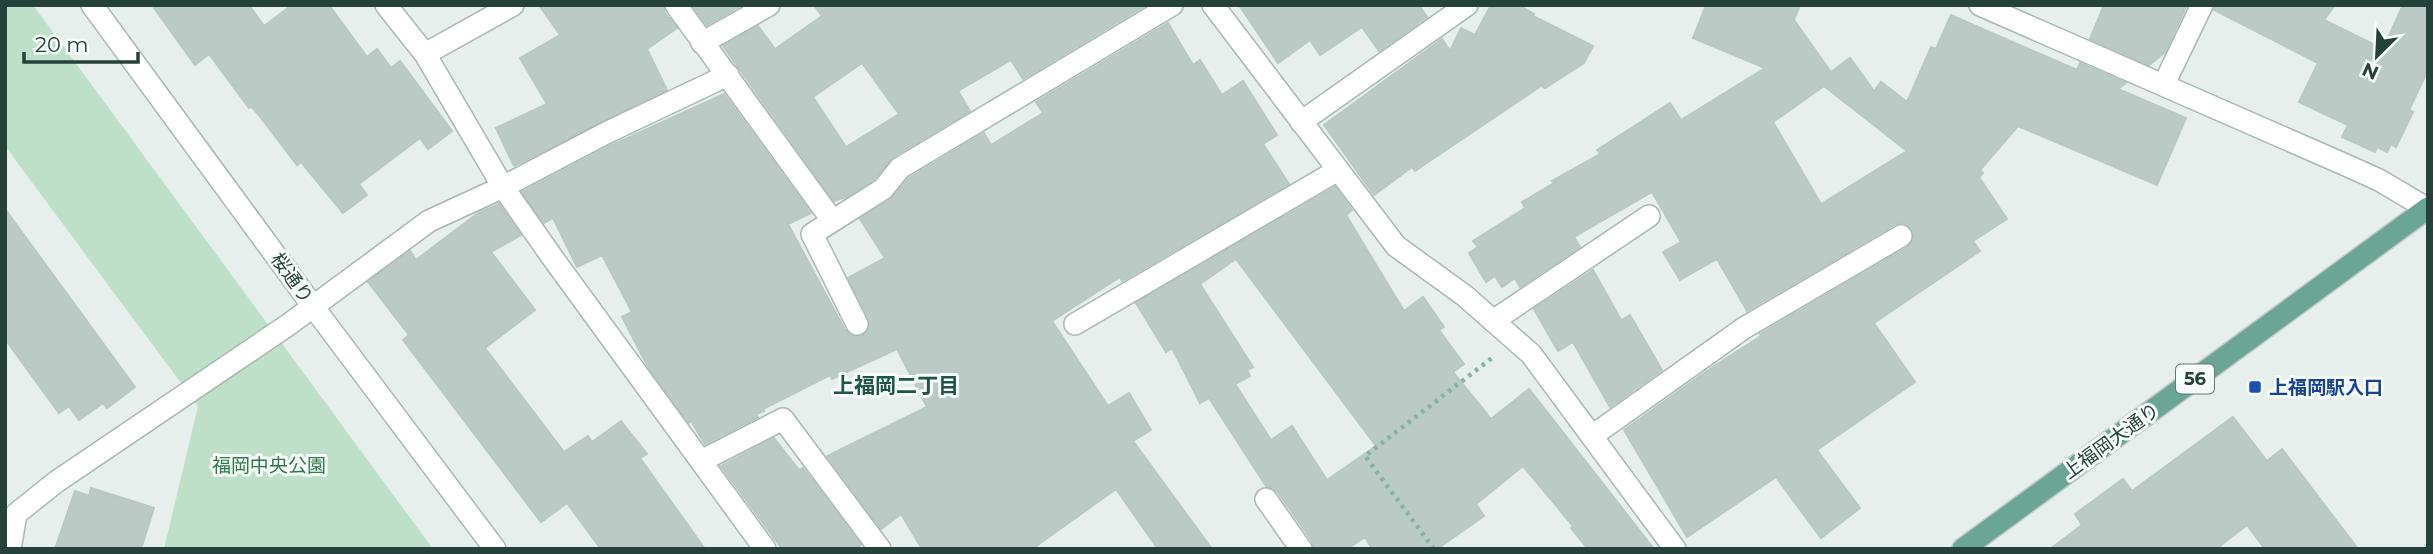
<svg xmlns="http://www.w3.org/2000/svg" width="2433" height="554" font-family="Montserrat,'Noto Sans JP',sans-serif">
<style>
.green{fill:#bfe0c8}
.building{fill:#bbcac4;stroke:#b8c9c2;stroke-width:2;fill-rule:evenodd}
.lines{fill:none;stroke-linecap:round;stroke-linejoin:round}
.minor-casing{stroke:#a8b8b2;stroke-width:24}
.major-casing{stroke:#c2cac8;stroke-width:24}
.path{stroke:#86b3a5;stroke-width:4.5;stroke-dasharray:3.5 5;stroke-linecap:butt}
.minor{stroke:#fff;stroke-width:21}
.major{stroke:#6aa596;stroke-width:21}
.transit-dot{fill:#1a4fb4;stroke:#f7fbf9;stroke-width:2.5}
.labels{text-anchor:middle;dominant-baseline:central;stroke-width:6;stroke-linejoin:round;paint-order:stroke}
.shield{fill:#f7fbf9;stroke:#637a73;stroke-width:2}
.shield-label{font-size:18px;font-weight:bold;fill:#24423a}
.street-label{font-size:19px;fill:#24423a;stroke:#f7fbf9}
.transit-label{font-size:19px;font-weight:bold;fill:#164399;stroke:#f7fbf9;text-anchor:start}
.park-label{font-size:19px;fill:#2d7a4b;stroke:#f7fbf9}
.neighbourhood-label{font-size:21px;font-weight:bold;fill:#1f5548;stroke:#f7fbf9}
</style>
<rect width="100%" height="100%" fill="#e6efeb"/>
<path class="green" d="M5,5h28l400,544h-269l34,-143 -193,-260z"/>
<g class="building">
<path d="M152,5h97l15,21 28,-21h37l38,52 10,-8 14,19 9,-7 52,70 -24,18 -8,-11 -61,46 8,11 -24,18 -42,-51 -4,3 -39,-51 -7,-8 -2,2 -40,-54 -14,11z"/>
<path d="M539,5h124l2,8 12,15 -30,21 20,41 -153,76 -18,-38 51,-24 -27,-46 40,-23z"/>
<path d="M692,5h50l-35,20z"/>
<path d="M814,5h332l-123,74 -12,-19 -53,31 12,20 -77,46 -19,22 -28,18 -12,4 -111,-155 35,-20 17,23 47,-33zM862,63l37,51 -53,33 -33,-50z"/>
<path d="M1239,5h180l8,12 -48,34 -17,-24 -42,28 -10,-15 -32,23z"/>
<path d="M1491,5h27l16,9 -1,2 60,30 -9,17 -39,25 -4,-2 -126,85 -3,-4 -38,28 -50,-70 118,-86 8,12 11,-23 14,7z"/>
<path d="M1706,5h94l-6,15 37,52 19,-14 24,33 7,-9 26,20 24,-55 5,2 15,-34 126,55 3,-7 46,20 -8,6 68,29 -29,67 -139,-59 -38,44 3,3 -4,4 28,42 -34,22 7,10 -106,72 41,59 -98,68 43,58 -39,30 -45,-61 -89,60 -63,-107 84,-60 53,-34 -1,-2 148,-87 6,-10 -6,-12 -6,-2 -8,2 -147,86 -30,-52 -37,21 -17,-28 18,-10 -29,-50 -78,45 6,10 -60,40 -5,-9 -13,9 -7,-11 -9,6 -17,-29 9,-6 -5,-6 52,-33 -3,-6 32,-19 -2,-2 48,-27 -3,-4 42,-27 31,-20 11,17 84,-52 -72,-30zM1824,86l83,65 -86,53 -48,-82z"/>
<path d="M2104,5h83l-22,47 -16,13 -59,-26z"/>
<path d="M2215,5h120l-11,15 59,29 20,-44h25v65l-19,40 4,2 -17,35 -5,-3 -4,8 -10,-5 -2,5 -33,-15 6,-12 -49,-23 19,-39 -104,-53z"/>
<path d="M1168,23l25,42 7,-5 22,35 21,-14 34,54 -14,9 26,40 -167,97 -2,-4 -68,44 56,85 21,-13 22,37 -18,11 79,108h-54l-42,-60 -84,60h-110l-21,-35 -20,15 -54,-73 100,-49 -30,-58 -65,30 -2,-4 -67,34 1,2 -8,3 2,3 -53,27 -14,-23 -2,2 -41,-56 -26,-50 10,-5 -30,-57 -25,12 -24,-49 -9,5 -22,-31 90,-47 112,-51 87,119 -23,11 57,106 5,5 12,1 6,-5 1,-12 -21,-41 37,-20 -25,-39 30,-19 19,-22 75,-45 7,12 52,-32 -7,-11z"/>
<path d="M1335,187l17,23 -6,5 58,96 19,-14 21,30 -5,3 25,34 -11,8 38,47 38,-30 125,160h-66l-17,-21 2,-2 -50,-60 -47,38 8,12 -47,33h-65l-7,-12 -18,12h-33l-2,-8 -35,-50 -11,-5 -57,-88 -9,5 -28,-55 -6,4 -30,-49zM1236,259l140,187 -49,34 -35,-54 -21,14 -36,-56 15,-8 -3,-6 6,-3 -53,-83z"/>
<path d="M499,204l22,31 -30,17 44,58 -50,38 79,104 24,-16 4,6 29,-21 26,33 -7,4 65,91h-104l-34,-46 -26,19 -138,-182 6,-5 -41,-53 42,-31 6,9 62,-47z"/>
<path d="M5,209l130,178 -28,21 -4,-5 -24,17 -10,-14 -10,7 -54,-74z"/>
<path d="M1593,270l28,50 9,-5 32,55 -52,37 -37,-65 -15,9 -24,-42z"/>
<path d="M2233,417l34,44 15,-12 76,100h-93l-18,-24 -31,24h-166l32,-24 -7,-11 48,-35 9,12z"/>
<path d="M774,438l25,32 4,-2 58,77 -5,4h-74l-61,-83z"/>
<path d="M91,488l63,20 -13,41h-86l20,-58 14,5z"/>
</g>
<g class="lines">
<defs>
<g id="minor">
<path d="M92,5l220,300 183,244"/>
<path d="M386,5l39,49 78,133 49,70 213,292"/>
<path d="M676,5l156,215"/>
<path d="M1213,5l183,241 69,50 66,58 144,195"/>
<path d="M1980,5l368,161 31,14 49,29"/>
<path d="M702,43l67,-38"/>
<path d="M425,54l88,-49"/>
<path d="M2164,84l38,-79"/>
<path d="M1301,122l166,-117"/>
<path d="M1493,321l156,-105"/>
<path d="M857,324l-45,-90 71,-45 17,-21 272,-163"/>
<path d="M1075,324l263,-154"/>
<path d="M1592,436l152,-108 157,-92"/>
<path d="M701,461l82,-42 97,130"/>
<path d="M1266,499l35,50"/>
<path d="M10,549l6,-35 40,-32 232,-157 141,-104 74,-34 103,-54 122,-58"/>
</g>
<path id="major" d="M1963,549l465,-341"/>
</defs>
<use href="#minor" class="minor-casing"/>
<use href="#major" class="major-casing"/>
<path class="path" d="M1434,549l-69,-93 127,-98"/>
<use href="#minor" class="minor"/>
<use href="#major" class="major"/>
</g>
<rect class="transit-dot" x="2248" y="380" width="14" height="14" rx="3.5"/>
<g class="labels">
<rect class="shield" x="2176" y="364.5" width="38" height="29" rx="5"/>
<g class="shield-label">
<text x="2195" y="379">56</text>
</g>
<g class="street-label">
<text transform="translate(292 278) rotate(54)">桜通り</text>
<text transform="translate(2111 441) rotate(-36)">上福岡大通り</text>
</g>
<g class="transit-label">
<text x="2269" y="387">上福岡駅入口</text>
</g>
<g class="park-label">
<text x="269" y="465">福岡中央公園</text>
</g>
<g class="neighbourhood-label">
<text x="896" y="385">上福岡二丁目</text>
</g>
</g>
<rect width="2433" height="554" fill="none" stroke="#24423a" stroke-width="14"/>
<g transform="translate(2377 56) rotate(204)" stroke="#f7fbf9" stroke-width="5" paint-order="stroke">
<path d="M0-5L12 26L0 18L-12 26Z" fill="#24423a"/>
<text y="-10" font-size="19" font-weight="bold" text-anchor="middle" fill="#24423a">N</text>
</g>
<path d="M24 52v10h114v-10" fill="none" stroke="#24423a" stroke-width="3.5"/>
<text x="35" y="52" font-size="21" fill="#24423a" stroke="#f7fbf9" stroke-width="5" paint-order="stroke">20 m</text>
</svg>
